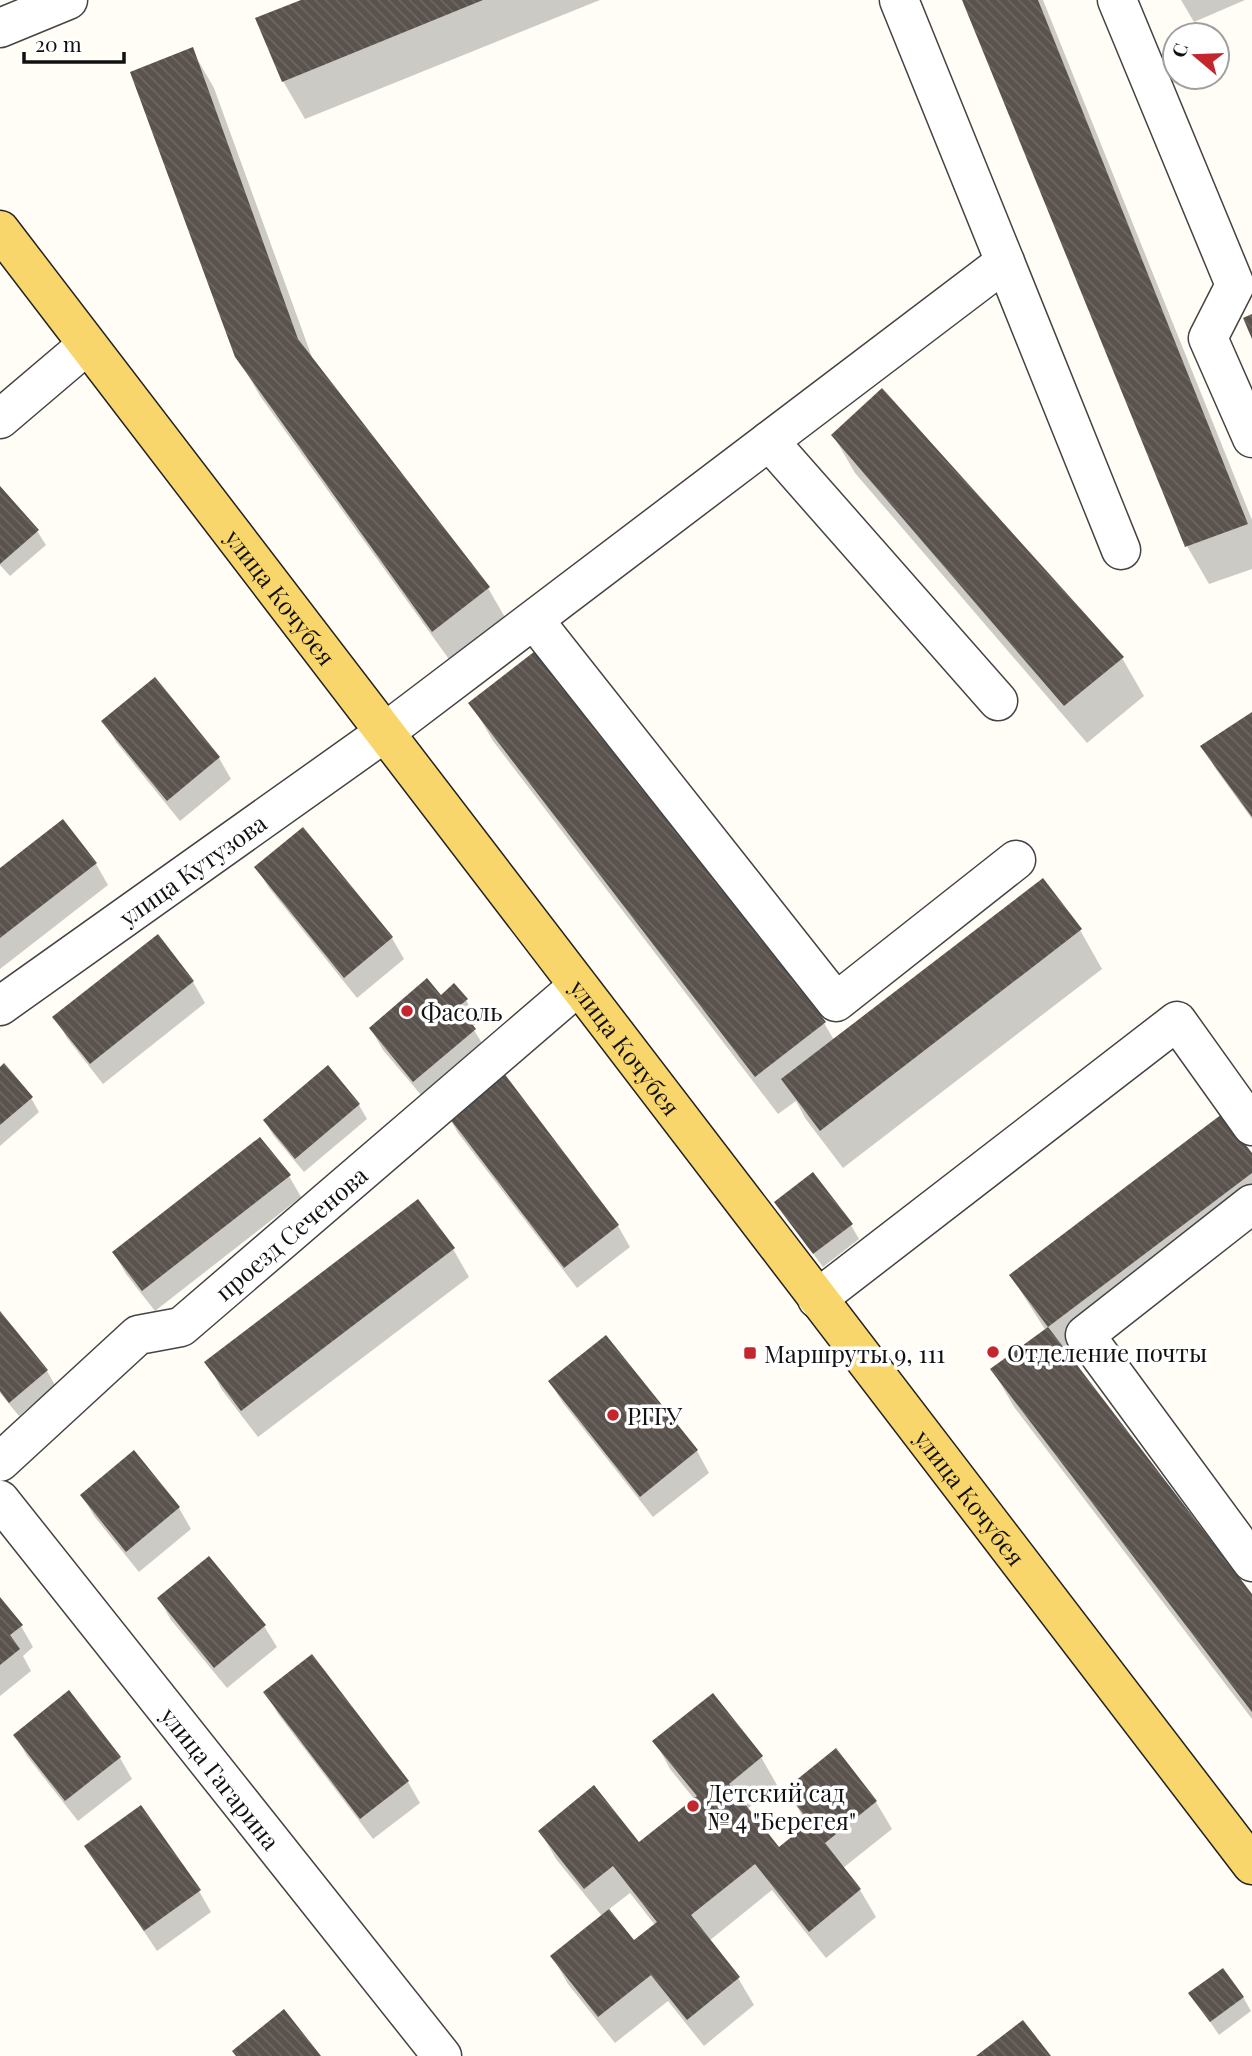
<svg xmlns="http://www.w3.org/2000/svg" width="1252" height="2056" font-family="'Playfair Display',serif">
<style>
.shadow{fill:#0003;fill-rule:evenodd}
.building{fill:url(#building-back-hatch)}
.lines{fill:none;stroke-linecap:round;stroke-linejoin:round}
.minor-casing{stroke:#444;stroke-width:41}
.major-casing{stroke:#222;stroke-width:41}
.minor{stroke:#fff;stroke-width:38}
.major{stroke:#f9d66b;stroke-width:38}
.poi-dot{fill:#c4262e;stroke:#fff;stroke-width:2.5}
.labels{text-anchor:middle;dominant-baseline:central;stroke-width:7;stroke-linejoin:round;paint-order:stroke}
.street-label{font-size:24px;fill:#111;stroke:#fff}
.poi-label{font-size:24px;fill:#111;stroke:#fff;text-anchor:start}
</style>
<defs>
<pattern id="building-back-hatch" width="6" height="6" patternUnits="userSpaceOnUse" patternTransform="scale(1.75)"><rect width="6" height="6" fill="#5a524d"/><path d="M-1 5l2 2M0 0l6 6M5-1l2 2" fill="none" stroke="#6d6662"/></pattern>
</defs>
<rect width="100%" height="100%" fill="#fffdf5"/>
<g class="shadow">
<path d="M305,0h295l-295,119 -22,-38z"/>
<path d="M964,0h79l209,520v49l-43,15 -22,-38z"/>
<path d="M1181,0h64l-51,22z"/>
<path d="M192,50l22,38 99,272 175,228 22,38 -54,43 -196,-273 -23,-40z"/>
<path d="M833,435l289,223 22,38 -57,47 -232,-270z"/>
<path d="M0,488l37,43 9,14 -36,31 -10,-11z"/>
<path d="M539,651l285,372 10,17 208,-159 38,49 22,39 -259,199 -38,-50 -9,-17 -18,13 -285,-373 -22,-38z"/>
<path d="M1252,714v105l-37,-51 -12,-21z"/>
<path d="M104,721l115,37 12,21 -51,42 -64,-79z"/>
<path d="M303,829l89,109 12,21 -47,39 -88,-110 -13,-21z"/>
<path d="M96,864l12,21 -108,84v-99z"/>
<path d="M193,982l12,21 -102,81 -36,-46 -12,-21z"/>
<path d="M454,986l12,14 12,22 -6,5 15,24 -60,51 -44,-52 -12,-21 70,-32z"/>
<path d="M0,1069l31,29 8,14 -39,34z"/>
<path d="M499,1071l119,155 12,21 -53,41 -119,-155 -12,-21z"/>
<path d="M359,1105l8,14 -63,53 -31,-37 -8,-14z"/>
<path d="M260,1139l29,37 12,21 -146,114 -29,-37 -12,-21z"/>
<path d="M1252,1156v71l-179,136 179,234v122l-238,-312 -22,-38 54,-38 -35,-55z"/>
<path d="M776,1203l75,22 8,14 -36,28z"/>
<path d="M453,1249l16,28 -211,160 -36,-47 -15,-28z"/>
<path d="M0,1314l47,57 8,14 -36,31 -19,-23z"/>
<path d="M606,1337l91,114 12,22 -56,44 -90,-114 -13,-21z"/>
<path d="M82,1495l97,13 12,21 -52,43 -45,-56z"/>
<path d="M159,1599l105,27 13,21 -50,41 -56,-68z"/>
<path d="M0,1600l21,26 12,21 -10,9 8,15 -31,25z"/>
<path d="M312,1657l96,125 12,21 -47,36 -95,-125 -12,-21z"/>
<path d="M69,1693l51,65 12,21 -54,42 -51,-65 -12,-21z"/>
<path d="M655,1741l106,16 16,28 -30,24 32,40 29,-24 -21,-35 89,12 16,27 -49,39 17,22 16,27 -50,41 -54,-68 -63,51 29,37 16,27 -50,41 -36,-45 -53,42 -47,-59 -16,-28 50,-40 -46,-57 -16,-28 99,14 56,-45 -25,-31zM630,1893l25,32 -21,18 -26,-33z"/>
<path d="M87,1846l112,45 12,21 -54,39z"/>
<path d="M1191,1994l52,3 8,14 -32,24z"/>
</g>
<g class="building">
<path d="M301,0h182l-201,82 -27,-64z"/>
<path d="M962,0h76l210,524 -63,23z"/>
<path d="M193,47l105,292 192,248 -58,45 -197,-275 -105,-285z"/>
<path d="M1252,314v25l-9,-21z"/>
<path d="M882,388l242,269 -60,49 -233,-271z"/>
<path d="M0,486l39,44 -39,34z"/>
<path d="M539,648l287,374 -71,55 -287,-374z"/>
<path d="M155,677l65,80 -53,44 -66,-80z"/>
<path d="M1252,712v105l-52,-71z"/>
<path d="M63,819l34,44 -97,75v-70z"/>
<path d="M303,827l90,110 -49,41 -90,-111z"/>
<path d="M1043,878l39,51 -262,202 -39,-52z"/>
<path d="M158,934l36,47 -104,83 -38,-47z"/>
<path d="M427,978l14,17 13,-12 14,16 -10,8 18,22 -63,53 -44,-54z"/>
<path d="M4,1063l29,34 -33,28v-58z"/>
<path d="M328,1065l32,39 -65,55 -32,-39z"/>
<path d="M500,1068l119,157 -55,43 -120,-157z"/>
<path d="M1222,1114l30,39v20l-204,154 -39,-52z"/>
<path d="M260,1137l31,38 -149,116 -30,-39z"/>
<path d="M813,1172l40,52 -40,30 -39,-52z"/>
<path d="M418,1199l37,49 -214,163 -37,-49z"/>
<path d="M0,1311l48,59 -39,33 -9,-12z"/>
<path d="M1048,1327l204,267v118l-262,-343z"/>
<path d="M606,1335l92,115 -58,47 -92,-116z"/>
<path d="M134,1450l46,57 -54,45 -46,-57z"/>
<path d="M209,1556l57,69 -52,43 -57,-70z"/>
<path d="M0,1597l23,28 -13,10 10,14 -20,16z"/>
<path d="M312,1654l97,127 -49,38 -97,-127z"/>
<path d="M69,1690l52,67 -56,44 -52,-66z"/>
<path d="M713,1693l50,63 -34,28 50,63 31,-25 -26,-32 52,-42 41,53 -52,42 36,46 -52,43 -54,-68 -64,51 49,62 -53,43 -36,-45 -53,42 -48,-61 59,-47 25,31 23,-18 -44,-56 -29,23 -46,-58 56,-46 45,57 58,-46 -45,-55z"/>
<path d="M141,1805l60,85 -57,41 -60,-85z"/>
<path d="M1223,1968l21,29 -34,25 -22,-29z"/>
<path d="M284,2009l37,47h-85l-4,-5z"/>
<path d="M1023,2020l28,36h-75z"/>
</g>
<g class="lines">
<defs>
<g id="minor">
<path d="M1117,0l118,285 -27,53 44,100"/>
<path d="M0,28l68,-28"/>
<path d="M1005,262l116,288"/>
<path d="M0,419l87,-74"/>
<path d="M769,441l229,260"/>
<path d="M534,620l302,382 180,-142"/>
<path id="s1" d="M0,1006l384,-273 621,-471 -106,-262"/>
<path d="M1252,1204l-167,131 167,227"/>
<path d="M817,1299l360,-278 75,105"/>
<path id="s2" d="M0,1462l138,-127 43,-8 397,-341"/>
<path id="s3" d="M0,1500l442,556"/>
</g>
<g id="major">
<path id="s4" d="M0,230l1252,1635"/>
</g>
</defs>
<use href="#minor" class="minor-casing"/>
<use href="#major" class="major-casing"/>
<use href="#minor" class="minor"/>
<use href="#major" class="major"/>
</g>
<g class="poi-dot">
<circle cx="407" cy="1011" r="7"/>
<circle cx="993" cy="1352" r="7"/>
<rect x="743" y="1346" width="14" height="14" rx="3.5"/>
<circle cx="613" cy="1415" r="7"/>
<circle cx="693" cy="1806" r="7"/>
</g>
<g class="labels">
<g class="street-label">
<text stroke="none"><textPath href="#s4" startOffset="462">улица Кочубея</textPath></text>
<text stroke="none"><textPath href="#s1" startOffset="236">улица Кутузова</textPath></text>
<text stroke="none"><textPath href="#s4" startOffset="1029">улица Кочубея</textPath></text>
<text stroke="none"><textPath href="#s2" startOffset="376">проезд Сеченова</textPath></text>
<text stroke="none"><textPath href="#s4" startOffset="1596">улица Кочубея</textPath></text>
<text stroke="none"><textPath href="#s3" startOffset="355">улица Гагарина</textPath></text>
</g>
<g class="poi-label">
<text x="421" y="1011">Фасоль</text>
<text x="1007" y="1352">Отделение почты</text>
<text x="764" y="1353">Маршруты 9, 111</text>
<text x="627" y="1415">РГГУ</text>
<text x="707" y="1792">Детский сад<tspan x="707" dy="28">№ 4 "Берегея"</tspan></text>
</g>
</g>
<g transform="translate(1196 56) rotate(289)"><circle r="33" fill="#ffffff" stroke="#a0a0a0" stroke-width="2"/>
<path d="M0-5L12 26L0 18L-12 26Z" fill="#c4262e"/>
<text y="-10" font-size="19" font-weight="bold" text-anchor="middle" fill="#111111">С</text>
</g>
<path d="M24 52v10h100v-10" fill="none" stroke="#111111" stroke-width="3.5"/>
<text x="35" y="52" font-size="21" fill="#111111" stroke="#ffffff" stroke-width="5" paint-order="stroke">20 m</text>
</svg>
